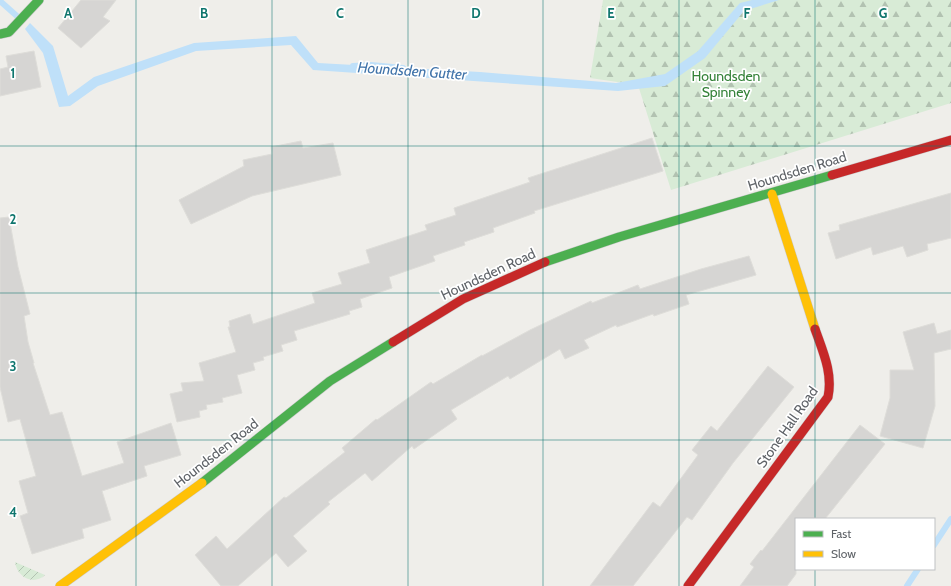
<svg xmlns="http://www.w3.org/2000/svg" width="951" height="586" font-family="Cabin,sans-serif">
<style>
.forest{fill:url(#forest-firs)}
.garden{fill:url(#garden-furrows)}
.water{fill:#bfe0f9}
.lines{fill:none;stroke-linecap:round;stroke-linejoin:round}
.stream{stroke:#bfe0f9;stroke-width:6}
.building{fill:#d6d5d3;stroke:#deddd9}
.fast-casing{stroke:#cacacb;stroke-width:10}
.slow-casing{stroke:#cacacb;stroke-width:10}
.jam-casing{stroke:#cacacb;stroke-width:10}
.fast{stroke:#4caf50;stroke-width:9}
.slow{stroke:#ffc107;stroke-width:9}
.jam{stroke:#c62828;stroke-width:9}
.grid{fill:none;stroke:#0f766e;stroke-width:1;stroke-opacity:0.55}
.labels{text-anchor:middle;dominant-baseline:central;stroke-width:3.5;stroke-linejoin:round;paint-order:stroke}
.park-label{font-size:14px;fill:#348238;stroke:#fff}
.street-label{font-size:14px;fill:#5f6368;stroke:#fff}
.water-label{font-size:15px;font-style:italic;fill:#4174aa;stroke:#fff}
.grid-label{font-size:13px;text-anchor:middle;font-weight:bold;fill:#0f766e;stroke:#fff;stroke-width:3.5;stroke-linejoin:round;paint-order:stroke}
</style>
<defs>
<pattern id="forest-firs" width="22" height="20" patternUnits="userSpaceOnUse"><rect width="22" height="20" fill="#d8ebd6"/><path d="M5 1l3.5 6h-7zM16 11l3.5 6h-7z" fill="#b2c2b1"/></pattern>
<pattern id="garden-furrows" width="10" height="10" patternUnits="userSpaceOnUse"><rect width="10" height="10" fill="#d8ebd6"/><path d="M-1 1l2-2M0 10L10 0M9 11l2-2" fill="none" stroke="#b2c2b1"/></pattern>
</defs>
<rect width="100%" height="100%" fill="#efeeea"/>
<path class="forest" d="M603,0h348v103l-280,87 -33,-105 -48,-7z"/>
<path class="garden" d="M15,562l30,13c-12,11 -28,2 -30,-13z"/>
<path class="water" d="M752,0h27l-35,11 -39,47 -40,28 -47,5 -305,-21 -22,-25 -95,6 -98,35 -28,20 -11,1 -16,-54 -18,-24 5,-6 23,23 15,50 26,-19 100,-34 102,-7 22,27 162,9 136,11 49,-9 33,-23 42,-48z"/>
<g class="lines">
<g class="stream">
<path d="M0,1l18,16"/>
<path d="M353,66l18,-1 32,3"/>
<path d="M934,545l17,-26"/>
<path d="M907,586l11,-17"/>
</g>
</g>
<g class="building">
<path d="M81,0h35l-13,17 7,4 -29,27 -23,-20z"/>
<path d="M34,51l7,36 -41,9v-27l8,-2 -2,-11z"/>
<path d="M652,138l11,33 -129,40 1,2 -42,15 1,4 -30,10 1,3 -32,11 2,5 -46,16 3,11 -32,11 2,8 -13,4 1,3 -56,17 3,9 -16,5 2,6 -20,6 1,3 -11,3 2,7 -18,5 5,18 -20,5 1,4 -17,3 1,4 -8,2 1,6 -23,5 -7,-28 13,-3 -2,-8 23,-2 -5,-18 37,-11 -8,-25h2l-1,-6 21,-7 3,10 62,-21 -3,-10 30,-9 -4,-11 32,-10 -4,-13 61,-20 -2,-5 31,-10 -2,-7 76,-26 -2,-4z"/>
<path d="M301,141l2,7 30,-5 8,32 -89,21 -61,28 -12,-24 65,-34 -1,-6 29,-6 -1,-7z"/>
<path d="M951,193v45l-24,6 1,6 -21,7 -4,-11 -30,9 -2,-8 -35,12 -8,-26 12,-3 -1,-5z"/>
<path d="M9,217l9,50 12,47 -6,2 4,26 6,21h-1l17,52 12,-3 20,64 42,-13 -7,-21 54,-19 10,32 -37,11 3,10 -45,15 9,29 -29,9 2,9 -52,16 -12,-38 8,-3 -9,-32 17,-5 -16,-57 -12,3 -8,-35v-169z"/>
<path d="M749,256l7,19 -70,20 3,9 -35,12 -1,-2 -36,13 -1,-2 -32,15 5,8 -24,11 -5,-10 -50,30 -2,-3 -57,34 6,9 -43,30 -2,-3 -40,35 -7,-8 -37,29 2,2 -37,32 14,15 -19,16 -12,-14 -38,33h-17l-26,-31 21,-19 11,13 57,-52 2,1 59,-46 -3,-4 34,-29 1,1 54,-38 2,2 49,-29v1l48,-26 61,-29 1,2 46,-18 2,4 61,-20z"/>
<path d="M934,323l3,11 14,-4v19l-17,4 1,53 -12,42 -43,-12 10,-38v-28h24l-11,-38z"/>
<path d="M768,366l26,21 -61,76 -41,57 -5,-3 -54,69h-43l63,-84 7,5 38,-52 -6,-5 19,-24 6,5z"/>
<path d="M860,425l25,19 -60,75h-29v55l-9,12h-47l14,-19 -4,-3 11,-14 1,1z"/>
</g>
<g class="lines">
<defs>
<g id="fast">
<path d="M0,34l9,-2 30,-32"/>
<path d="M545,262l74,-25 213,-62"/>
<path d="M202,483l128,-102 63,-39"/>
</g>
<g id="slow">
<path d="M772,194l43,135"/>
<path d="M60,586l142,-103"/>
</g>
<g id="jam">
<path d="M832,175l119,-35"/>
<path d="M393,342l70,-43 82,-37"/>
<path d="M688,586l140,-189c5,-24 -5,-45 -13,-68"/>
</g>
</defs>
<use href="#fast" class="fast-casing"/>
<use href="#slow" class="slow-casing"/>
<use href="#jam" class="jam-casing"/>
<use href="#fast" class="fast"/>
<use href="#slow" class="slow"/>
<use href="#jam" class="jam"/>
</g>
<path class="grid" d="M136,0v586M272,0v586M408,0v586M543,0v586M679,0v586M815,0v519M0,146h951M0,293h951M0,440h951M815,569v17"/>
<g class="labels">
<g class="park-label">
<text x="726" y="76">Houndsden<tspan x="726" dy="16">Spinney</tspan></text>
</g>
<g class="street-label">
<text transform="translate(797 171) rotate(-17)">Houndsden Road</text>
<text transform="translate(488 274) rotate(-25)">Houndsden Road</text>
<text transform="translate(787 427) rotate(-55)">Stone Hall Road</text>
<text transform="translate(216 453) rotate(-38)">Houndsden Road</text>
</g>
<g class="water-label">
<text transform="translate(412 71) rotate(4)">Houndsden Gutter</text>
</g>
</g>
<g class="grid-label">
<text x="68" y="18">A</text>
<text x="204" y="18">B</text>
<text x="340" y="18">C</text>
<text x="476" y="18">D</text>
<text x="611" y="18">E</text>
<text x="747" y="18">F</text>
<text x="883" y="18">G</text>
<text x="13" y="78">1</text>
<text x="13" y="224">2</text>
<text x="13" y="371">3</text>
<text x="13" y="517">4</text>
</g>
<rect x="795" y="518" width="140" height="52" fill="#ffffff" stroke="#bfc1c3"/>
<rect x="803" y="531" width="20" height="6" fill="#4caf50" stroke="#bfc1c3"/>
<text x="831" y="538" font-size="12" fill="#5f6368">Fast</text>
<rect x="803" y="551" width="20" height="6" fill="#ffc107" stroke="#bfc1c3"/>
<text x="831" y="558" font-size="12" fill="#5f6368">Slow</text>
</svg>
